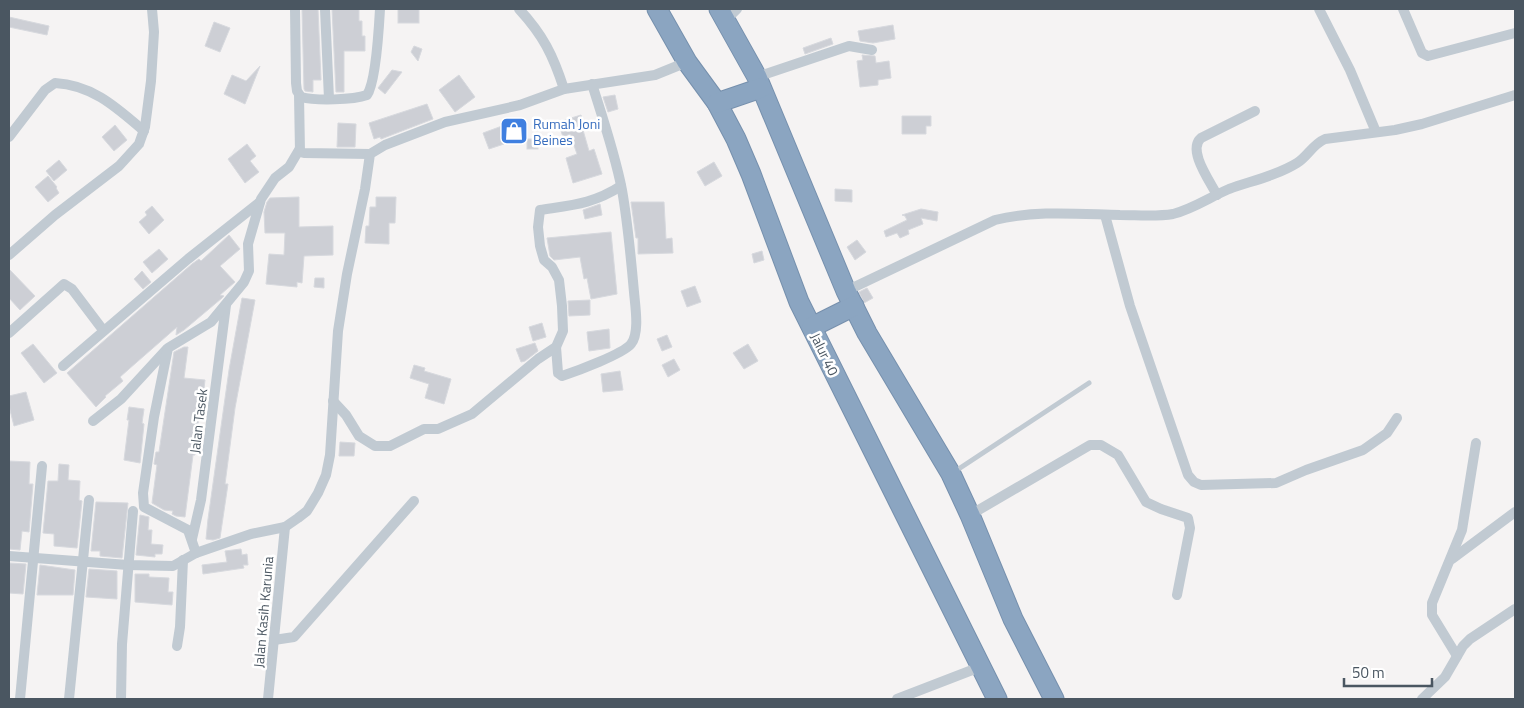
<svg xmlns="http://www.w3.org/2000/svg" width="1524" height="708" font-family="'Titillium Web',sans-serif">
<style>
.building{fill:#cdcfd5;stroke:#d7d9de}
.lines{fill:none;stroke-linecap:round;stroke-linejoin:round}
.highway-casing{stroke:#7690ad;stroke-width:21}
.lane{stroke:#c1cad2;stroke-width:5}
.street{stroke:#c1cad2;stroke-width:10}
.highway{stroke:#8ba5c1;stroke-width:19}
.labels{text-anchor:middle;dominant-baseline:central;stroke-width:5;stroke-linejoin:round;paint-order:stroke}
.shop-label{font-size:14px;fill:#366cbe;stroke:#fff;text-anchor:start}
.street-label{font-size:14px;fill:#4a5661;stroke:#fff}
</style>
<rect width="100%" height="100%" fill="#f5f3f3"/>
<g class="building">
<path d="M302,9h16l3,71h-8v12l-8,-1 -1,-2z"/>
<path d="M332,9h27v12h3v15h3v15h-21v41h-8z"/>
<rect x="398" y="9" width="21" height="14"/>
<path d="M9,17l40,9 -2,9 -38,-8z"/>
<path d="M214,22l16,6 -10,24 -15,-6z"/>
<path d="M893,25l2,14 -22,4 -13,-2 -2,-10z"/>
<path d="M831,38l2,6 -28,10 -2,-6z"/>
<path d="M414,46l8,3 -4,12 -7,-9z"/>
<path d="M862,55l13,1 1,7 13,-2 2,17 -13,2v5l-18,2 -3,-26 6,-1z"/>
<path d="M260,66l-15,38 -21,-10 8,-19 14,6z"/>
<path d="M392,70l10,2 -17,22 -7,-6z"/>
<path d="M459,75l16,22 -20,15 -16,-22z"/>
<path d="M615,95l3,14 -10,3 -5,-15z"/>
<path d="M427,104l6,15 -52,20 -1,-2 -6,2 -5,-16z"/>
<path d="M581,115l4,14 -2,1 6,21 5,-2 8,25 -29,9 -7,-25 11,-4 -7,-20 -7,3 -5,-15z"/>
<path d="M902,116h29v10h-5v8h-24z"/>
<path d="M338,123l18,1 -1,23h-18z"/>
<path d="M115,125l12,15 -13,11 -12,-14z"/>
<path d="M502,126l4,11 -4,1 2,6 -15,5 -6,-16z"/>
<rect x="527" y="139" width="11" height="10"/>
<path d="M247,144l9,12 -6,5 9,11 -14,11 -17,-24z"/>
<path d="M59,160l8,10 -13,11 -8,-10z"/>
<path d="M714,162l8,14 -17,10 -8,-14z"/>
<path d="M48,176l9,11 -1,1 3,5 -11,9 -13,-15z"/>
<path d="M835,189l17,1v12l-17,-1z"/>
<path d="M299,197v30l34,-1v29l-29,1 -2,27 -5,-1v5l-31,-3 3,-30 15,1 1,-22h-20l-1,-21 3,-10 3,-4z"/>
<path d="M376,197h20l-1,26h-6v21l-24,-1 1,-17h3l1,-19h6z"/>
<path d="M631,202h33l2,37 6,-1 1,15 -35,1v-16h-2z"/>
<path d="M600,204l2,11 -17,4 -2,-9z"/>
<path d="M152,206l12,14 -15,14 -10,-12 8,-7 -2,-3z"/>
<path d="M921,209l17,3 -1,9 -16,-3 2,6 -15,6 1,4 -9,4 -3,-5 -11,4 -2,-6 23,-11 -2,-4 -3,-1z"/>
<path d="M611,232l6,62 -26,5 -4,-21 -3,1 -4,-22 -26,3 -4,-4 -3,-18z"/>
<path d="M229,235l11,14 -20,17 15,16 -15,13 4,1 -2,2 -38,32 -8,5 1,-8 -48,42 -9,8 3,4 -18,15 1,1 -10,10 -29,-34 125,-109 7,-5 2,2z"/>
<path d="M857,240l9,12 -11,8 -8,-13z"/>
<path d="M159,249l9,10 -16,14 -9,-11z"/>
<path d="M762,251l2,9 -10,3 -2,-9z"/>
<path d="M9,269l26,27 -15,14 -11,-12z"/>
<path d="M142,271l9,11 -8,7 -9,-10z"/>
<path d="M315,278h9v10l-10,-1z"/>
<path d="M695,286l6,16 -14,5 -6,-16z"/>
<path d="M867,288l6,10 -9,5 -5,-11z"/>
<path d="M242,298l13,2 -20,108 -10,76h3l-8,54 -7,2 -7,-1 2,-20 21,-149z"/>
<path d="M590,300v15l-21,1 -1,-15z"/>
<path d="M542,323l4,14 -13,4 -4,-14z"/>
<path d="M609,329l1,19 -21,3 -2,-19z"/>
<path d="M667,335l5,12 -10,4 -5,-12z"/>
<path d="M535,343l3,8 -13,10 -4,1 -5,-13z"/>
<path d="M33,344l24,29 -13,10 -23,-30z"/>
<path d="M748,344l10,17 -14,8 -11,-16z"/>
<path d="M184,347h4l-4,31 21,2 -3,26 -2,-1 -5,50h-2l-8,62 -9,-1 -4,-2 1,-3 -9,-1 -12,-7 5,-38 -3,-1 2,-12h3l15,-100z"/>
<path d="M674,359l6,11 -12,7 -6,-12z"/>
<path d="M414,365l11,3 -1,3 27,8 -7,25 -19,-6 4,-14 -19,-6z"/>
<path d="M620,371l3,19 -20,2 -2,-18z"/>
<path d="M26,392l8,28 -20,6 -5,-20v-10z"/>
<path d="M129,407l15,2 -2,14 2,1 -4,39 -16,-3 5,-40h-2z"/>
<path d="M340,442l15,1 -1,13h-15z"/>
<path d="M9,461l21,1 -1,22h4l-4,48 -7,-1 -2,19 -11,-1z"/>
<path d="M59,464l10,1 -1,15 12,1 -1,19 3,1 -5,47 -23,-2v-12l-11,-1 5,-52h10z"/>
<path d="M96,502l32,1 -6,55 -22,-2v-5h-9z"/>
<path d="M140,515l9,2 -1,13h4l-1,14 12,1 -1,9h-7v3l-19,-2z"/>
<path d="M241,549l1,6 5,-1 1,11h-5l1,3 -41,6 -1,-9 25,-3 -2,-11z"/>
<path d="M9,563l17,1 -3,30 -14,-1z"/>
<path d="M40,565l35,5 -2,25h-36z"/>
<path d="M89,569l28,2v28l-31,-2z"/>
<path d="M135,574h14v3l20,1 -1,14h5l-1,13 -37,-3z"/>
</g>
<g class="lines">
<defs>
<g id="highway">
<path d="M657,9l30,53 30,41 19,36 15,35 48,128 198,397"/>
<path d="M719,9l38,68 89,214 21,42 84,141 19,41 43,104 41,80"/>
<path d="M717,103l44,-15"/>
<path d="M812,327l42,-21"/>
</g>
</defs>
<use href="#highway" class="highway-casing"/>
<path class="lane" d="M954,472l135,-89"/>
<g class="street">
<path d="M295,9l1,74 1,8 4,6c15,4 52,3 66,-2 9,-13 12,-68 13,-86"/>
<path d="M325,9l4,90"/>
<path d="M519,9c24,26 34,46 45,80"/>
<path d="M1319,9l31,61 26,62"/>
<path d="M1403,9l19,44 6,3 87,-23"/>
<path d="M726,20l11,-11"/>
<path d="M757,77l92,-31 23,4"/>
<path d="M299,95l1,57 4,1 66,1"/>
<path d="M9,137l36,-47 10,-7c38,2 62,25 89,48"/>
<path d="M1217,195c-7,-14 -30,-45 -16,-57l54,-27"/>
<path d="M1105,215l25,91 58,169 6,7 7,3 75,-2 30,-13 57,-20 24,-17 10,-15"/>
<path d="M9,255l46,-40 64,-49 20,-22 6,-17 6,-46 3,-49 -2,-23"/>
<path d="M846,291l149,-71c40,-10 83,-6 125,-5 17,0 36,2 53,-1 20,-5 37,-17 56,-25 22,-8 47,-13 68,-26 10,-6 16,-19 28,-24l70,-9 27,-6 93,-29"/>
<path d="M9,333l55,-49 8,5 31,41"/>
<path d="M556,347l2,26 4,3c15,-5 61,-22 69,-32 9,-11 4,-39 3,-52 -3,-34 -6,-68 -12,-102 -7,-36 -19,-71 -30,-106"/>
<path d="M63,366l125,-107 72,-57"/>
<path d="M333,401l13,14 13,21 16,10h15l34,-17h14l34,-15 66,-55 18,-12 7,-16 -1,-25 -3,-26 -7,-13 -8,-7 -4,-14 -2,-19 2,-17c32,-5 53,-6 81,-24"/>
<path d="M93,421l28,-22 46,-50"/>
<path d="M970,515l120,-70h11l17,10 28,47 15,7 27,9 2,10 -13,67"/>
<path d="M192,539l9,-39 25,-195"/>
<path d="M196,553l-8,-23 -44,-23 -1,-14 11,-76 14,-69 43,-26 33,-40 5,-11 -1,-27 13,-45 14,-21 14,-11 10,-17"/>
<path d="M9,556l119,9 45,1 23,-13 55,-19 34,-7 13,-9 9,-7 11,-18 8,-18 4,-20 8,-124 9,-57 18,-85 5,-35 15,-9 60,-23 75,-17 44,-16 91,-14 32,-13"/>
<path d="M1452,559l63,-47"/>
<path d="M274,640l20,-3 120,-136"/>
<path d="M177,646l3,-19 3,-67"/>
<path d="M1457,656l-25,-41v-12l30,-73 14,-87"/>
<path d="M20,699l22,-233"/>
<path d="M69,699l20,-199"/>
<path d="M121,699l1,-55 11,-133"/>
<path d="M268,699l17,-172"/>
<path d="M897,699l83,-32"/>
<path d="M1422,699l23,-22 18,-31 7,-7 45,-30"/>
</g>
<use href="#highway" class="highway"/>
</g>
<defs>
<symbol id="shop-square" viewBox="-11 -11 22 22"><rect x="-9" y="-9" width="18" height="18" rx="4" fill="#3f7fe0" stroke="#fff"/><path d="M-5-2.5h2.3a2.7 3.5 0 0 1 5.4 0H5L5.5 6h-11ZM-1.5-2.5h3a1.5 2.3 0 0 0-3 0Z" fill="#fff"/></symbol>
</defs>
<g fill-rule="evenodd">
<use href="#shop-square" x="498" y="115" width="32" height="32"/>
</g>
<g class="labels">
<g class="shop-label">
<text x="533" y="123">Rumah Joni<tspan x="533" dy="16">Beines</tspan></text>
</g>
<g class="street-label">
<text transform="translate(825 354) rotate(64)">Jalur 40</text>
<text transform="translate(198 421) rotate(-83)">Jalan Tasek</text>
<text transform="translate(263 612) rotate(-85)">Jalan Kasih Karunia</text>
</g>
</g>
<rect width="1524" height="708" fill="none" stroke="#4a5661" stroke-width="20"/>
<path d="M1344 678v8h88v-8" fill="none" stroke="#4a5661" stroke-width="2.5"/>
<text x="1352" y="678" font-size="15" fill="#4a5661" stroke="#ffffff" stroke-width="4" paint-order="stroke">50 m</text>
</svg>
